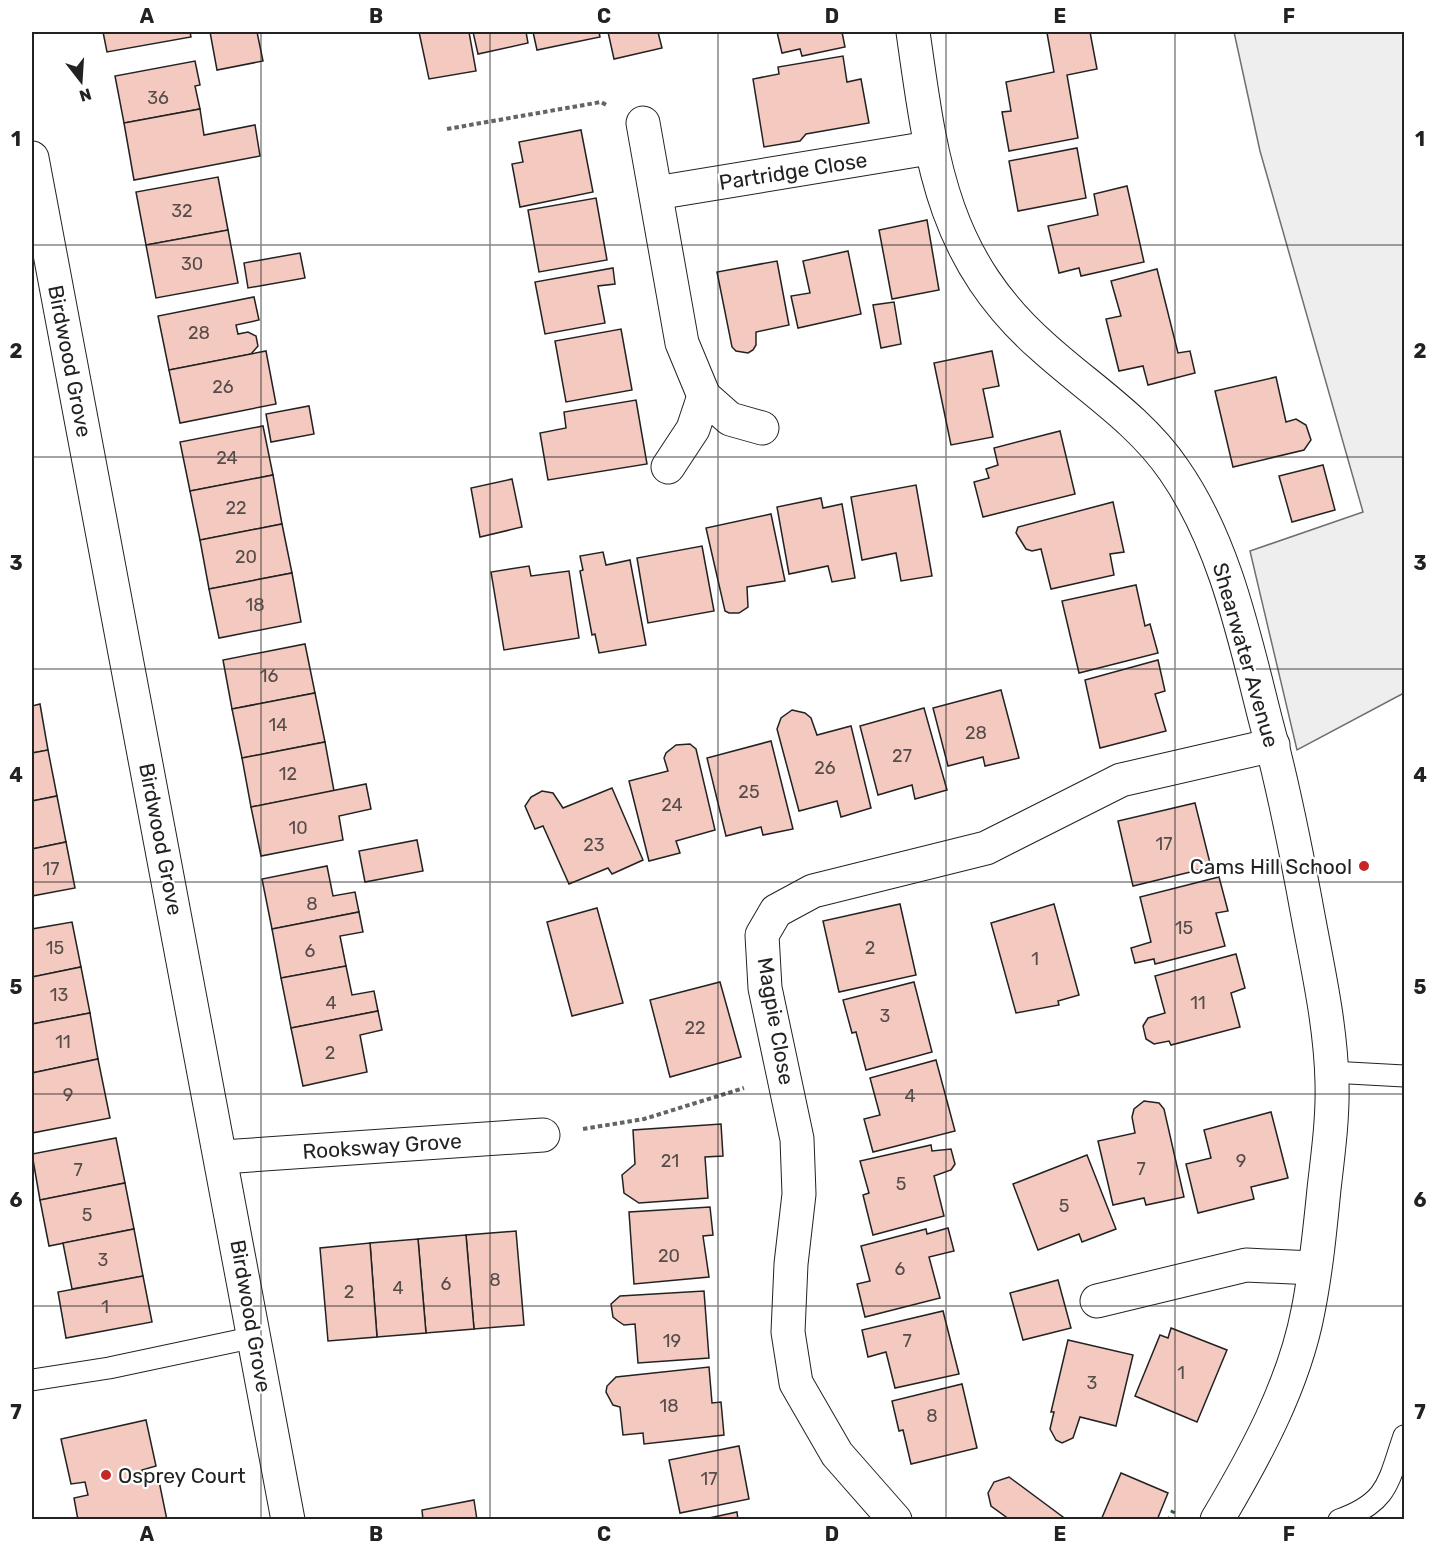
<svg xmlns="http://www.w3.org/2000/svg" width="1436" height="1551" font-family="Rubik,sans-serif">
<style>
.green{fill:#eee;stroke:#6f6f6f;stroke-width:1.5}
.building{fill:#f3c9c0;stroke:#222;stroke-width:1.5}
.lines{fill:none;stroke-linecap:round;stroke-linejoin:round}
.service-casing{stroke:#222;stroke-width:23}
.minor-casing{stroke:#222;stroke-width:35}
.path{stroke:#646464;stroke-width:4;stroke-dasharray:4.5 3;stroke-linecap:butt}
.service{stroke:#fff;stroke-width:21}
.minor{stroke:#fff;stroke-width:33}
.hedge{stroke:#2f5e38;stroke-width:4.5;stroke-dasharray:3 4.5;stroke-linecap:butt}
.grid{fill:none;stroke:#222;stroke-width:1.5;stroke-opacity:0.55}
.poi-dot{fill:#c62828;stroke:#fff;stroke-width:2}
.labels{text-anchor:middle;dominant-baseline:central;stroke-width:4.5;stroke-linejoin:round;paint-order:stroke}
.number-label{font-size:18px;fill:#564c4a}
.street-label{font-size:21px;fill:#222;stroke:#fff}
.poi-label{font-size:21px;fill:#222;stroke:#fff;text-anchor:end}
.neatline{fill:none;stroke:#222;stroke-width:2}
.grid-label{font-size:20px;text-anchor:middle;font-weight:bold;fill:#222}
</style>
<rect width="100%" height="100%" fill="#fff"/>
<path class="green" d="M1234,32h170v661l-107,57 -47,-199 113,-39 -103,-361z"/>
<g class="building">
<path d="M103,32h87l1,5 -84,15z"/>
<path d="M210,32h47l6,29 -46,9z"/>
<path d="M419,32h50l7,39 -47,8z"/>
<path d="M473,32h53l2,11 -50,11z"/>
<path d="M533,32h66l1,5 -63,13z"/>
<path d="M608,32h50l4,16 -48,11z"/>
<path d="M777,32h65l3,15 -43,9 -2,-7 -18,4z"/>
<path d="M1090,32l7,37 -30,6 11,63 -69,13 -7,-39 9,-1 -5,-29 48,-10 -7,-39z"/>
<path d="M843,56l4,26 14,-3 8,44 -63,11 -6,7 -36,6 -11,-68 26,-5 -1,-7z"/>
<path d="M195,61l5,24 -5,1 5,23 -76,14 -9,-47z"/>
<path d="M200,109l4,26 51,-10 5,31 -126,24 -10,-57z"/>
<path d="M581,130l12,62 -73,15 -8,-43 11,-2 -4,-20z"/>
<path d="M1077,148l9,50 -68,13 -9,-50z"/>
<path d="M218,177l10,53 -82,15 -10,-53z"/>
<path d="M1127,186l17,76 -63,14 -2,-8 -20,5 -11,-47 50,-11 -4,-21z"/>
<path d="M596,198l11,62 -68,12 -11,-62z"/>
<path d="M927,220l12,70 -47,9 -13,-69z"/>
<path d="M228,230l10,53 -82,15 -10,-53z"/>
<path d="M848,251l13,63 -63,14 -7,-32 19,-3 -7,-32z"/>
<path d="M300,253l5,25 -57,10 -4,-25z"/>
<path d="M777,261l12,64 -33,7v13l-3,5 -5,3 -12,-2 -4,-4 -15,-75z"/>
<path d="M613,268l2,16 -17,2 7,37 -60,11 -10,-52z"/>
<path d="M1157,269l21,84 12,-2 5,22 -47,12 -5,-19 -24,5 -13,-52 15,-3 -10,-35z"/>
<path d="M254,297l5,23 -23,5 2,9 10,-2 8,4 2,10 -7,8 -82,16 -11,-54z"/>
<path d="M894,302l7,42 -20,4 -8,-43z"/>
<path d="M621,329l11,61 -66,12 -11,-61z"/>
<path d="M266,351l10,53 -96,19 -11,-53z"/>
<path d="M992,351l7,35 -16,3 10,48 -42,8 -17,-82z"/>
<path d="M1276,377l10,45 10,-3 10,6 5,15 -7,10 -71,17 -18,-76z"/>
<path d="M636,400l11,64 -99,16 -8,-47 26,-5 -2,-16z"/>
<path d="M309,406l5,28 -43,8 -5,-28z"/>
<path d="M263,426l10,49 -83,16 -10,-49z"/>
<path d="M1060,431l15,63 -92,23 -9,-35 15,-4 -3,-9 12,-4 -4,-17z"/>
<path d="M1323,465l12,45 -43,12 -13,-46z"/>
<path d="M273,475l9,49 -82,16 -10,-49z"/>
<path d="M512,479l10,48 -42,10 -9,-49z"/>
<path d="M916,485l16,91 -31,5 -5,-28 -34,7 -11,-63z"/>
<path d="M821,498l2,10 19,-4 13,74 -23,4 -4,-16 -39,8 -12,-67z"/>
<path d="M1113,502l11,50 -14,2 4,21 -63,14 -10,-40 -9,2 -6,-2 -10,-16 2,-6z"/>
<path d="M771,514l14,67 -38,6 1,20 -9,6h-10l-4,-2 -19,-83z"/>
<path d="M282,524l10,49 -83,16 -9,-49z"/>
<path d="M702,546l12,65 -66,12 -11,-65z"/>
<path d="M603,552l3,13 24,-5 16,85 -47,8 -4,-19 -3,1 -12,-64 3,-1 -3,-14z"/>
<path d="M529,566l2,10 38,-5 10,67 -75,12 -13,-78z"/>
<path d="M292,573l9,49 -82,16 -10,-49z"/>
<path d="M1136,585l9,41 5,-2 8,29 -79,20 -17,-72z"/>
<path d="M305,644l10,49 -83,16 -9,-49z"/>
<path d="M1158,660l7,31 -10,3 11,37 -66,17 -15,-68z"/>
<path d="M1001,690l18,68 -34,8 -2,-9 -35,9 -15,-58z"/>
<path d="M315,693l10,49 -83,16 -10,-49z"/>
<path d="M40,704l8,46 -16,3v-47z"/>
<path d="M924,708l23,82 -32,9 -3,-14 -34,10 -18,-69z"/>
<path d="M792,710l13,3 6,5 6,17 34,-9 20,82 -30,9 -4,-16 -38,10 -22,-82 4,-11z"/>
<path d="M771,741l22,88 -30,6 -2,-8 -35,9 -19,-78z"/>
<path d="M325,742l9,49 -83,16 -9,-49z"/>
<path d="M690,744l6,5 19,81 -39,11 4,12 -31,8 -20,-80 39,-10 -4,-13 2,-5 10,-8z"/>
<path d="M48,750l9,46 -25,5v-48z"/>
<path d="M366,784l5,25 -32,7 4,24 -82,16 -10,-49z"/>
<path d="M612,788l31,72 -31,14 -4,-6 -39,16 -26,-58 -8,3 -10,-23 6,-9 11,-6 11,2 10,15z"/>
<path d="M57,796l9,46 -34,7v-48z"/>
<path d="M1195,803l16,64 -78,19 -15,-65z"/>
<path d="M417,840l6,31 -58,11 -6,-31z"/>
<path d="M66,842l9,46 -43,8v-47z"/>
<path d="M327,866l6,30 22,-4 4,20 -87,17 -10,-50z"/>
<path d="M1219,877l9,34 -12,2 9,33 -70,18 -1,-5 -19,4 -4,-15 20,-6 -11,-45z"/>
<path d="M900,904l16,71 -77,17 -16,-71z"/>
<path d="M1054,904l25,91 -21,6 1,4 -43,8 -25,-90z"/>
<path d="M597,908l26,95 -51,13 -25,-94z"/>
<path d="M359,912l4,20 -23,4 6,30 -65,12 -9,-49z"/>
<path d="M72,922l9,45 -49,10v-48z"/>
<path d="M1236,954l9,34 -14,5 9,34 -69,18 -2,-4 -15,3 -8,-5 -3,-13 5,-8 17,-5 -10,-37z"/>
<path d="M346,966l6,29 22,-4 4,20 -87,17 -10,-50z"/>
<path d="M81,967l9,46 -58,11v-47z"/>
<path d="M720,982l21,75 -71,20 -20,-77z"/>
<path d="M914,982l18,70 -66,18 -10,-38 -4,1 -9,-33z"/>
<path d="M378,1011l4,19 -22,5 7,37 -64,14 -12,-58z"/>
<path d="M90,1013l8,46 -66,14v-49z"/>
<path d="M98,1059l12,59 -78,15v-60z"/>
<path d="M936,1060l19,71 -82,21 -9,-33 16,-4 -10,-37z"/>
<path d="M1144,1101l15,2 5,6 20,88 -38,8 -2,-7 -31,7 -15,-64 37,-8 -3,-16 2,-8z"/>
<path d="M1271,1112l17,66 -37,9 3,12 -56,14 -12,-49 25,-6 -7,-28z"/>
<path d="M721,1124l2,32 -18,1 3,41 -69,5 -15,-10 -2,-18 13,-11 -2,-34z"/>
<path d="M116,1138l9,45 -85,17 -8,-46z"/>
<path d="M931,1145l1,6 19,-2 4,15 -4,6 -17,6 10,40 -71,19 -10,-40 6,-2 -9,-32z"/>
<path d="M1087,1155l29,74 -34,13 -3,-8 -41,16 -25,-66z"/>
<path d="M125,1183l9,46 -85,17 -9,-46z"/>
<path d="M710,1207l3,28 -10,1 6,41 -75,7 -5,-72z"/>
<path d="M948,1228l6,23 -25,6 11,41 -75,19 -8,-33 13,-3 -9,-35 65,-17 1,5z"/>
<path d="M134,1229l9,47 -71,13 -9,-46z"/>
<path d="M516,1231l8,94 -50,4 -8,-94z"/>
<path d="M466,1235l8,94 -48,4 -8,-94z"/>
<path d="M418,1239l8,94 -49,4 -7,-94z"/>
<path d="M370,1243l7,94 -49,4 -8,-93z"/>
<path d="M143,1276l9,46 -86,16 -8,-46z"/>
<path d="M1058,1280l13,48 -48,12 -13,-47z"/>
<path d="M704,1291l5,67 -71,5 -3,-39 -11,1 -6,-4 -5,-4 -2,-13 9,-8z"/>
<path d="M943,1311l16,63 -64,14 -9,-36 -18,5 -6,-27z"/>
<path d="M1171,1328l56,22 -30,72 -62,-26 25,-61 8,3z"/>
<path d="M1068,1340l65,15 -17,71 -36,-9 -7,21 -11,5 -6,-3 -6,-11 4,-17h-3z"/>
<path d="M709,1367l3,36 9,-1 3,33 -80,9 -1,-11 -20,2 -3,-28 -7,-2 -7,-13 1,-6 9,-9z"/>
<path d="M962,1384l15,64 -66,16 -8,-34 -4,1 -7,-30z"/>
<path d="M146,1420l10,46 -14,4 3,15 14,-4 8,39h-89l-4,-22 14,-3 -3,-13 -14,2 -10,-45z"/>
<path d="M739,1446l10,53 -69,14 -11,-53z"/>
<path d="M1121,1473l47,20 -11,27h-56z"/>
<path d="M1009,1477l58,43h-63l2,-3 -15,-11 -3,-13 6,-11z"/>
<path d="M474,1500l3,20h-54l-1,-10z"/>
<path d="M737,1512l1,8h-38z"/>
</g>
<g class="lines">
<defs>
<g id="service">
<path d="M1331,1072l73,4"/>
<path d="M32,1380l77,-12 146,-31"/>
<path d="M1339,1520c50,-18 49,-38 65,-84"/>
</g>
<g id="minor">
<path d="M913,32c18,127 28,225 130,315 44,40 97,73 131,123 51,73 70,166 92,252 18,66 31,133 43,199 10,53 22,108 23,162 1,35 -4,71 -8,106 -4,41 -8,82 -16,122 -14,74 -53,145 -91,209"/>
<path d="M643,123l39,220 22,53"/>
<path d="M32,158l256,1362"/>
<path d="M656,193l273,-45"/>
<path d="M668,467l25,-38 11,-33 26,23 32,9"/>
<path d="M222,1157l321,-22"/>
<path d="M1097,1301l149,-36 68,3"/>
<path d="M895,1520l-58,-66 -41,-71 -8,-51 3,-68 8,-70 -2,-55 -32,-151 -3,-53 14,-24 37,-20 173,-43 135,-68 152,-35"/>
</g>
</defs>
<use href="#service" class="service-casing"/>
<use href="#minor" class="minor-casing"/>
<g class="path">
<path d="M447,129l154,-27 7,4"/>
<path d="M583,1129l61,-10 100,-31"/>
</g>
<use href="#service" class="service"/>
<use href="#minor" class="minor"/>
<path class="hedge" d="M1169,1520l6,-13"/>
</g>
<path class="grid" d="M261,32v1488M490,32v1488M718,32v1488M946,32v1488M1175,32v1488M32,245h1372M32,457h1372M32,669h1372M32,882h1372M32,1094h1372M32,1306h1372"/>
<g class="poi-dot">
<circle cx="1364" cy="866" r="6"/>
<circle cx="106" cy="1475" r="6"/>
</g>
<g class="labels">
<g class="number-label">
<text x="158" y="98">36</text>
<text x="182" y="211">32</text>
<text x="192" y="264">30</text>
<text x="199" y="333">28</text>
<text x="223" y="387">26</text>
<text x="227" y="458">24</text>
<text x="236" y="508">22</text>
<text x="246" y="557">20</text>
<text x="255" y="605">18</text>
<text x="269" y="676">16</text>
<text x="278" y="725">14</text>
<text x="976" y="733">28</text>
<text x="902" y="756">27</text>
<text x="825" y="768">26</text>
<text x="288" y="774">12</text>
<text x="749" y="792">25</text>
<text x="672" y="805">24</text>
<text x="298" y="828">10</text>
<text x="1164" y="844">17</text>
<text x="594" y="845">23</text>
<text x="51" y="869">17</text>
<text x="312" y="904">8</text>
<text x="1184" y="928">15</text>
<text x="55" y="948">15</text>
<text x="870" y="948">2</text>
<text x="310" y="951">6</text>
<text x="1035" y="959">1</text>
<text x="59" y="995">13</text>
<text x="331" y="1003">4</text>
<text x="1198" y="1003">11</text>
<text x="885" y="1016">3</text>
<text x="695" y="1028">22</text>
<text x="63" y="1042">11</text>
<text x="330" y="1053">2</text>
<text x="68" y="1095">9</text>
<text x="910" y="1096">4</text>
<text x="670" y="1161">21</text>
<text x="1241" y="1161">9</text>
<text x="1141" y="1169">7</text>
<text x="78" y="1170">7</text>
<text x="901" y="1184">5</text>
<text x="1064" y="1206">5</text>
<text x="87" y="1215">5</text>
<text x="669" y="1256">20</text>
<text x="103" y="1260">3</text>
<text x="900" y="1269">6</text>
<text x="495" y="1280">8</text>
<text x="446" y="1284">6</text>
<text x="398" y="1288">4</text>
<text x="349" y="1292">2</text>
<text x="105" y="1307">1</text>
<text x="672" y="1341">19</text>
<text x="907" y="1341">7</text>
<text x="1181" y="1373">1</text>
<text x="1092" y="1383">3</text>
<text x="669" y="1406">18</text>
<text x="932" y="1416">8</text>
<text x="709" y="1479">17</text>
</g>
<g class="street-label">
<text transform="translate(793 171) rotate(-9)">Partridge Close</text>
<text transform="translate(70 361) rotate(79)">Birdwood Grove</text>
<text transform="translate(1246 655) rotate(74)">Shearwater Avenue</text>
<text transform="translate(161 839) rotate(79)">Birdwood Grove</text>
<text transform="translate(776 1021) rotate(80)">Magpie Close</text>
<text transform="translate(382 1146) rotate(-4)">Rooksway Grove</text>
<text transform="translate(251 1316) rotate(80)">Birdwood Grove</text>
</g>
<g class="poi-label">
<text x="1352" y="866">Cams Hill School</text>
<text x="118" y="1475" text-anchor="start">Osprey Court</text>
</g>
</g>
<rect width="1436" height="1551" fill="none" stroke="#ffffff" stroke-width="66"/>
<g transform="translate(81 81) rotate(163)" stroke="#ffffff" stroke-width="4.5" paint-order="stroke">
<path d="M0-4.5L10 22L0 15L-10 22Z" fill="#222222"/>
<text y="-9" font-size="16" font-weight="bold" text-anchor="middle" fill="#222222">N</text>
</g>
<rect x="33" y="33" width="1370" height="1485" class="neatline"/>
<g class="grid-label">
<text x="147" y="23">A</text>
<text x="376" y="23">B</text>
<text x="604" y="23">C</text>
<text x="832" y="23">D</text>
<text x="1060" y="23">E</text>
<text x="1289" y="23">F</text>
<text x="16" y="146">1</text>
<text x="1420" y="146">1</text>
<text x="16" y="358">2</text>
<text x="1420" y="358">2</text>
<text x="16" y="570">3</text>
<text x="1420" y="570">3</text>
<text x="16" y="782">4</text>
<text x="1420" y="782">4</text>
<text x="16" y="994">5</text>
<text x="1420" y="994">5</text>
<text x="16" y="1207">6</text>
<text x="1420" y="1207">6</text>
<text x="16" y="1419">7</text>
<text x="1420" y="1419">7</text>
<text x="147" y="1541">A</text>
<text x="376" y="1541">B</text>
<text x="604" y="1541">C</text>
<text x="832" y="1541">D</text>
<text x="1060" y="1541">E</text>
<text x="1289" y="1541">F</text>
</g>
</svg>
